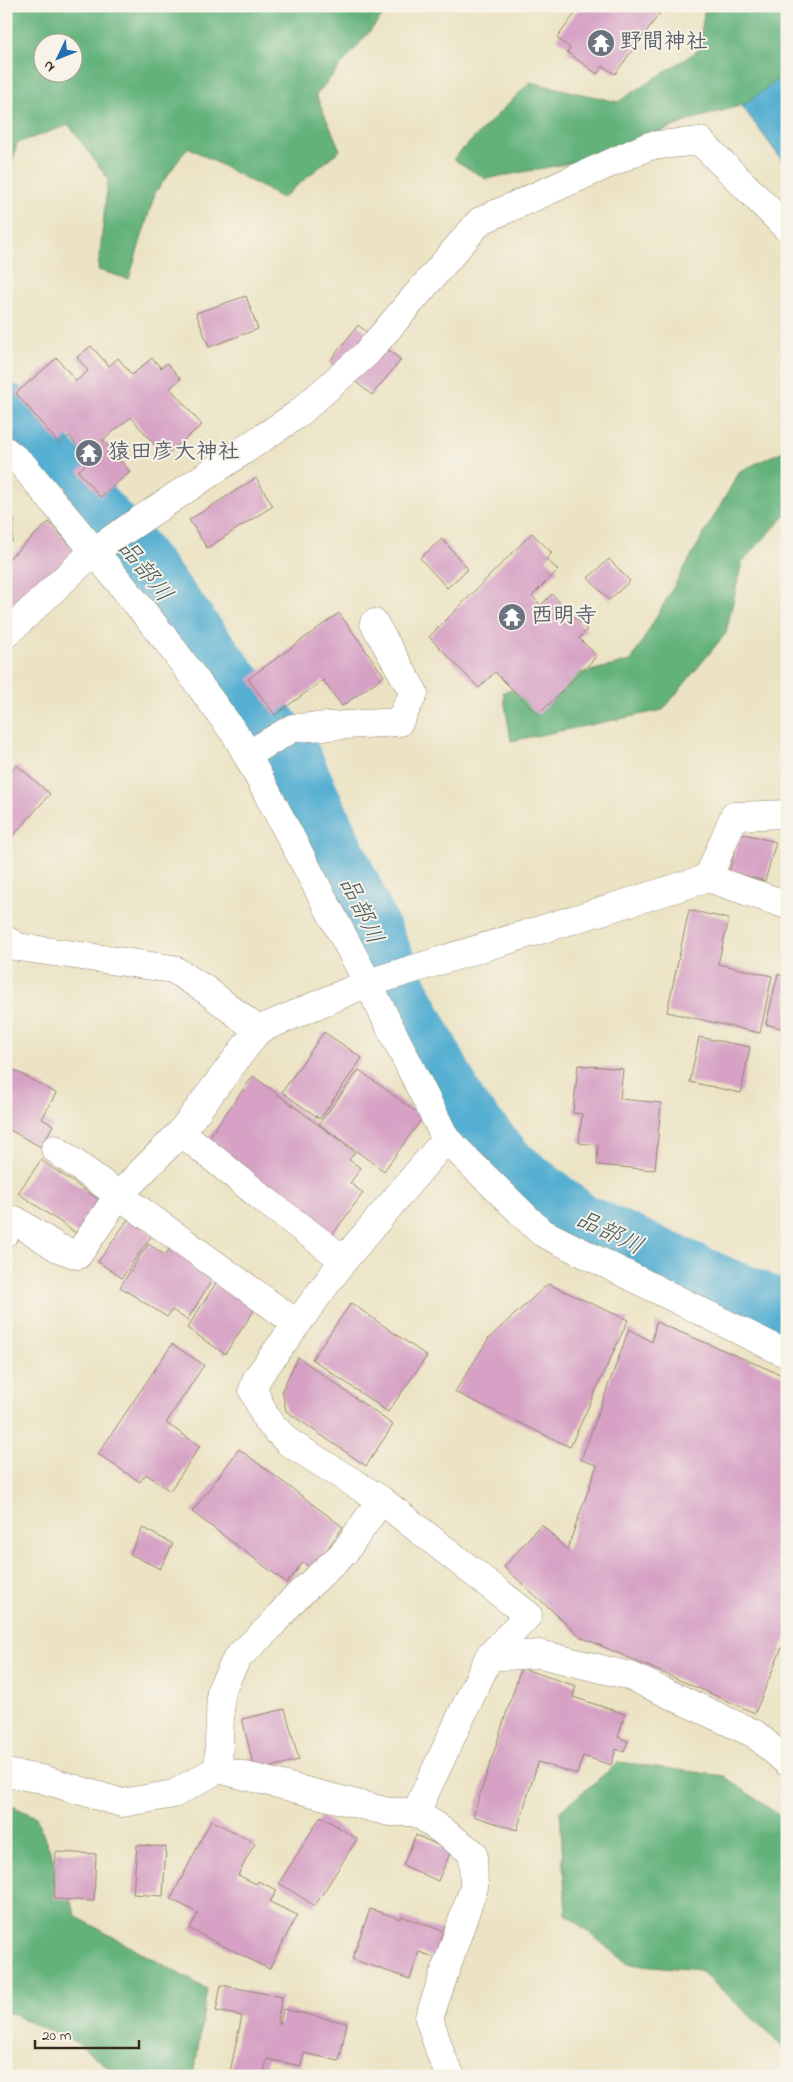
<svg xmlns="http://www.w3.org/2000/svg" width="793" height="2082" font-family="'Indie Flower','Klee One',sans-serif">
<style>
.forest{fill:#63b27c;stroke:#4f6e4d;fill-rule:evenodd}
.water{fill:#55afd2;stroke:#486c78}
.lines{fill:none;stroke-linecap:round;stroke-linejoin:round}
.river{stroke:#55afd2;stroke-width:62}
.building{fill:#d6a1c5}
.street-casing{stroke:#938670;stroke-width:29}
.street{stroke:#fff;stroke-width:28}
.labels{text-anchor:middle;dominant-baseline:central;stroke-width:4;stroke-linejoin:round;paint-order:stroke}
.worship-label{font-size:22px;font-weight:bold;fill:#5b616d;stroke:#f7f3e8;text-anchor:start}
.water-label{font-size:24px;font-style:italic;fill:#44595d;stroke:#f7f3e8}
</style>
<rect width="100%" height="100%" fill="#f7f3e8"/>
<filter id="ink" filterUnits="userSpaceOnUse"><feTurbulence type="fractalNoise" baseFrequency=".02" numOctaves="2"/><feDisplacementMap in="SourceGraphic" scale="10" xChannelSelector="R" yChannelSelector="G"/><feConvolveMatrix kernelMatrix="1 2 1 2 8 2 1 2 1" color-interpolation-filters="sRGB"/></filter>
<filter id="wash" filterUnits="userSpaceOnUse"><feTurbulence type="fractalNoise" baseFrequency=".0096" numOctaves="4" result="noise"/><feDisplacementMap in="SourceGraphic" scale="20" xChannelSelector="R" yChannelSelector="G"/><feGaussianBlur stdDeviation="1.12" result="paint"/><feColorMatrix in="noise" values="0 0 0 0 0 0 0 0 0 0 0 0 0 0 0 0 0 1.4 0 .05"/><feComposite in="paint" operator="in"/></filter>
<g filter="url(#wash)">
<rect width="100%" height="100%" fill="#ebe3c3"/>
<g class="forest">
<path d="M6,6h385l-75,89 24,55 -58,48 -94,-51 -33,46 -26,86 -31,-9 10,-91 -39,-54 -52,18 -11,44zM42,42h30v30h-30z"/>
<path d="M705,6h82v86l-93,27 -114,42 -94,18 -33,-20 77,-77 88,20 81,-52z"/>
<path d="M787,449v65l-45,48 -16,71 -63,77 -152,31 -8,-49 128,-31 109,-190z"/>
<path d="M619,1762l105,14 63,45v229l-87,-80 -72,-6 -62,-50 -6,-103z"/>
<path d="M6,1803l30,14 41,100 130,72 -13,87h-74l-44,-34 -70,-30z"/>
</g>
<path class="water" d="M787,73v94l-45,-61z"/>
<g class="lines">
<path class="river" d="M6,414l125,139 115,151 39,43 121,262 52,101 50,58 70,55 148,66 61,25"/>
</g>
<g id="blocks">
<g class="building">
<path d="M576,6h74l10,7 -45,61 -12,-8 -6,8 -30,-22 3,-4 -13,-10 22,-30z"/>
<path d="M246,296l12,33 -49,18 -13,-34z"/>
<path d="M358,325l43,35 -29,35 -42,-34z"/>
<path d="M91,346l18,20 9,-8 14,17 20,-17 9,10 6,-5 14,16 -11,9 32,37 -38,31 -33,-39 -28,23 27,32 -30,25 -22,-26 12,-10 -21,-25 -10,8 -43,-51 41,-35 19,23 12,-10 -11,-14z"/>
<path d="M256,478l17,28 -66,42 -18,-28z"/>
<path d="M6,517l8,1 -2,24 -6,-1z"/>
<path d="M49,522l27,29 -70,64v-54z"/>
<path d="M532,533l20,20 -6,6 12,11 -26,26 9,9 11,-11 35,36 -8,8 18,18 -59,59 -43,-43 -16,16 -50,-51z"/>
<path d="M442,539l26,30 -21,19 -27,-30z"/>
<path d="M609,559l21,22 -21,19 -21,-22z"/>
<path d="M339,613l45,63 -42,30 -19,-26 -48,35 -27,-36z"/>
<path d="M17,765l33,29 -44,50v-67z"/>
<path d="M740,833l36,9 -11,39 -36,-10z"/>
<path d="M689,910l40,9 -11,45 54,12 -12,57 -93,-21z"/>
<path d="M778,974l9,3v53l-21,-6z"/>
<path d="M324,1032l38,26 -42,61 -38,-27z"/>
<path d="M699,1037l51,10 -9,46 -51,-11z"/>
<path d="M578,1065l45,4 -3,30 41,4 -6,67 -58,-5 1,-20 -19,-2 3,-29 -9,-1z"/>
<path d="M6,1066l50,27 -14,26 11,6 -12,22 -35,-19z"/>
<path d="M359,1070l64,47 -39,54 -65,-47z"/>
<path d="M253,1076l102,76 -6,8 12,8 -11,15 13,10 -33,45 -127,-93z"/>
<path d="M41,1160l64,44 -23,33 -64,-44z"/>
<path d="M129,1218l23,17 -30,43 -24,-16z"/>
<path d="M148,1244l17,11 5,-7 44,29 -27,43 -15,-10 -5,7 -47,-30z"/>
<path d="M218,1280l39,26 -32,48 -38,-26z"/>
<path d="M548,1284l80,36 -58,127 -115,-55 34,-54z"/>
<path d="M351,1303l76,53 -39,56 -76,-53z"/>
<path d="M656,1322l131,55v258l-32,78 -174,-76 -77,-70 37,-43 26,26 30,-85 -16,-5 48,-131 23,13z"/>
<path d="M172,1344l32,21 -38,58 34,23 -30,45 -24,-17 -6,8 -42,-28z"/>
<path d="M298,1357l95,68 -27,41 -80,-55 -4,-21z"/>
<path d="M239,1449l104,78 -31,43 -9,-8 -16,21 -95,-71z"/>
<path d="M143,1528l30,16 -13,25 -30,-15z"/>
<path d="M521,1668l55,18 -3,11 52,17 -7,23 10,4 -4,11 -8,-3 -5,16 -28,-9 -6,18 -39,-12 -21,68 -44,-14z"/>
<path d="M285,1709l14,51 -44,11 -13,-52z"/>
<path d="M321,1816l36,23 -42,67 -36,-23z"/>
<path d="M211,1820l44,23 -17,32 18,9 2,-3 19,9 -7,12 27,13 -28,54 -79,-40 8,-16 -27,-14z"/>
<path d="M416,1835l35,16 -13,30 -35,-16z"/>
<path d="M137,1845l29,2 -3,49 -30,-2z"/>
<path d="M56,1852l40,2 -2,47 -40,-2z"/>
<path d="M370,1909l31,10v-3l45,16 -9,26 -18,-6 -9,27 -58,-20z"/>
<path d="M221,1985l61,12 -5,26 3,1 3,-15 64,14 -8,38 -35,-8 -3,13 -34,-7 -4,17h-19l-14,-4 12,-56 -26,-5z"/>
</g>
</g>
</g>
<g filter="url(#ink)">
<use href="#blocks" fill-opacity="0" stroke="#938670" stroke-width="1"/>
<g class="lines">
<defs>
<g id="street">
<path d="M6,451l16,13 72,87 73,90 71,97 130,245 78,156 95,93 246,122"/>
<path d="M6,634l88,-83 204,-137 69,-61 113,-132 169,-75 51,-5 87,87"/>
<path d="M247,755l46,-27 106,-6 15,-29 -40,-70"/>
<path d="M708,878l26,-62 53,-2"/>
<path d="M6,940l12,7 155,22 33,21 52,40"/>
<path d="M181,1132l85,69 78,59"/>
<path d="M55,1149l241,174"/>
<path d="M6,1232l9,-12 43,28 20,7 40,-59 63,-64 77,-102 110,-47 340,-105 79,27"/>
<path d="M381,1500l147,115 -39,42"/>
<path d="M218,1769l3,-79 16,-32 33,-31 23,-27 51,-47 37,-53 -93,-58 -21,-22 -14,-30 4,-12 87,-118 102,-121"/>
<path d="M6,1773l36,6 80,24 52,-9 44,-25 171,43h27l57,41 1,34 -45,131 13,40 9,18"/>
<path d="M416,1812l73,-155 51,-3 90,22 125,58 32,28"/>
</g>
</defs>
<use href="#street" class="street-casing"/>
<use href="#street" class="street"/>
</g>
</g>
<defs>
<symbol id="temple-disc" viewBox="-11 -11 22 22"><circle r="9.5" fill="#6b7280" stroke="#f7f3e8"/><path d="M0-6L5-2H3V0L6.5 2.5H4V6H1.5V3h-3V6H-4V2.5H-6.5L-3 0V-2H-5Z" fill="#fff"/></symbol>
</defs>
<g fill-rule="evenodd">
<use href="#temple-disc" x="585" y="27" width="32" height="32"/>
<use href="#temple-disc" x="73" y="437" width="32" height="32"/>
<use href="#temple-disc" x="496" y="601" width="32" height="32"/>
</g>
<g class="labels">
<g class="worship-label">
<text x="620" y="43">野間神社</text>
<text x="108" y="453">猿田彦大神社</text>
<text x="531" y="617">西明寺</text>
</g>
<g class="water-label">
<text transform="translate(144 572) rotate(52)">品部川</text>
<text transform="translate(360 911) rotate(65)">品部川</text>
<text transform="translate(609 1234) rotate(26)">品部川</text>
</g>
</g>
<rect width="793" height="2082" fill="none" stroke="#f7f3e8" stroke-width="25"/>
<g transform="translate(58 58) rotate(227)"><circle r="24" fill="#f7f3e8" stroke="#aca397"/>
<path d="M0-4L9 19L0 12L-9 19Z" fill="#1f6fb2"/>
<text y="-8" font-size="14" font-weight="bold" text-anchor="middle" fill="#3b2a1e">N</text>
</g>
<path d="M35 2040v8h104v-8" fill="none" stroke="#3b2a1e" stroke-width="2.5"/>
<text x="42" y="2040" font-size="15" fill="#3b2a1e" stroke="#f7f3e8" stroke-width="4" paint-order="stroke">20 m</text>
</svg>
